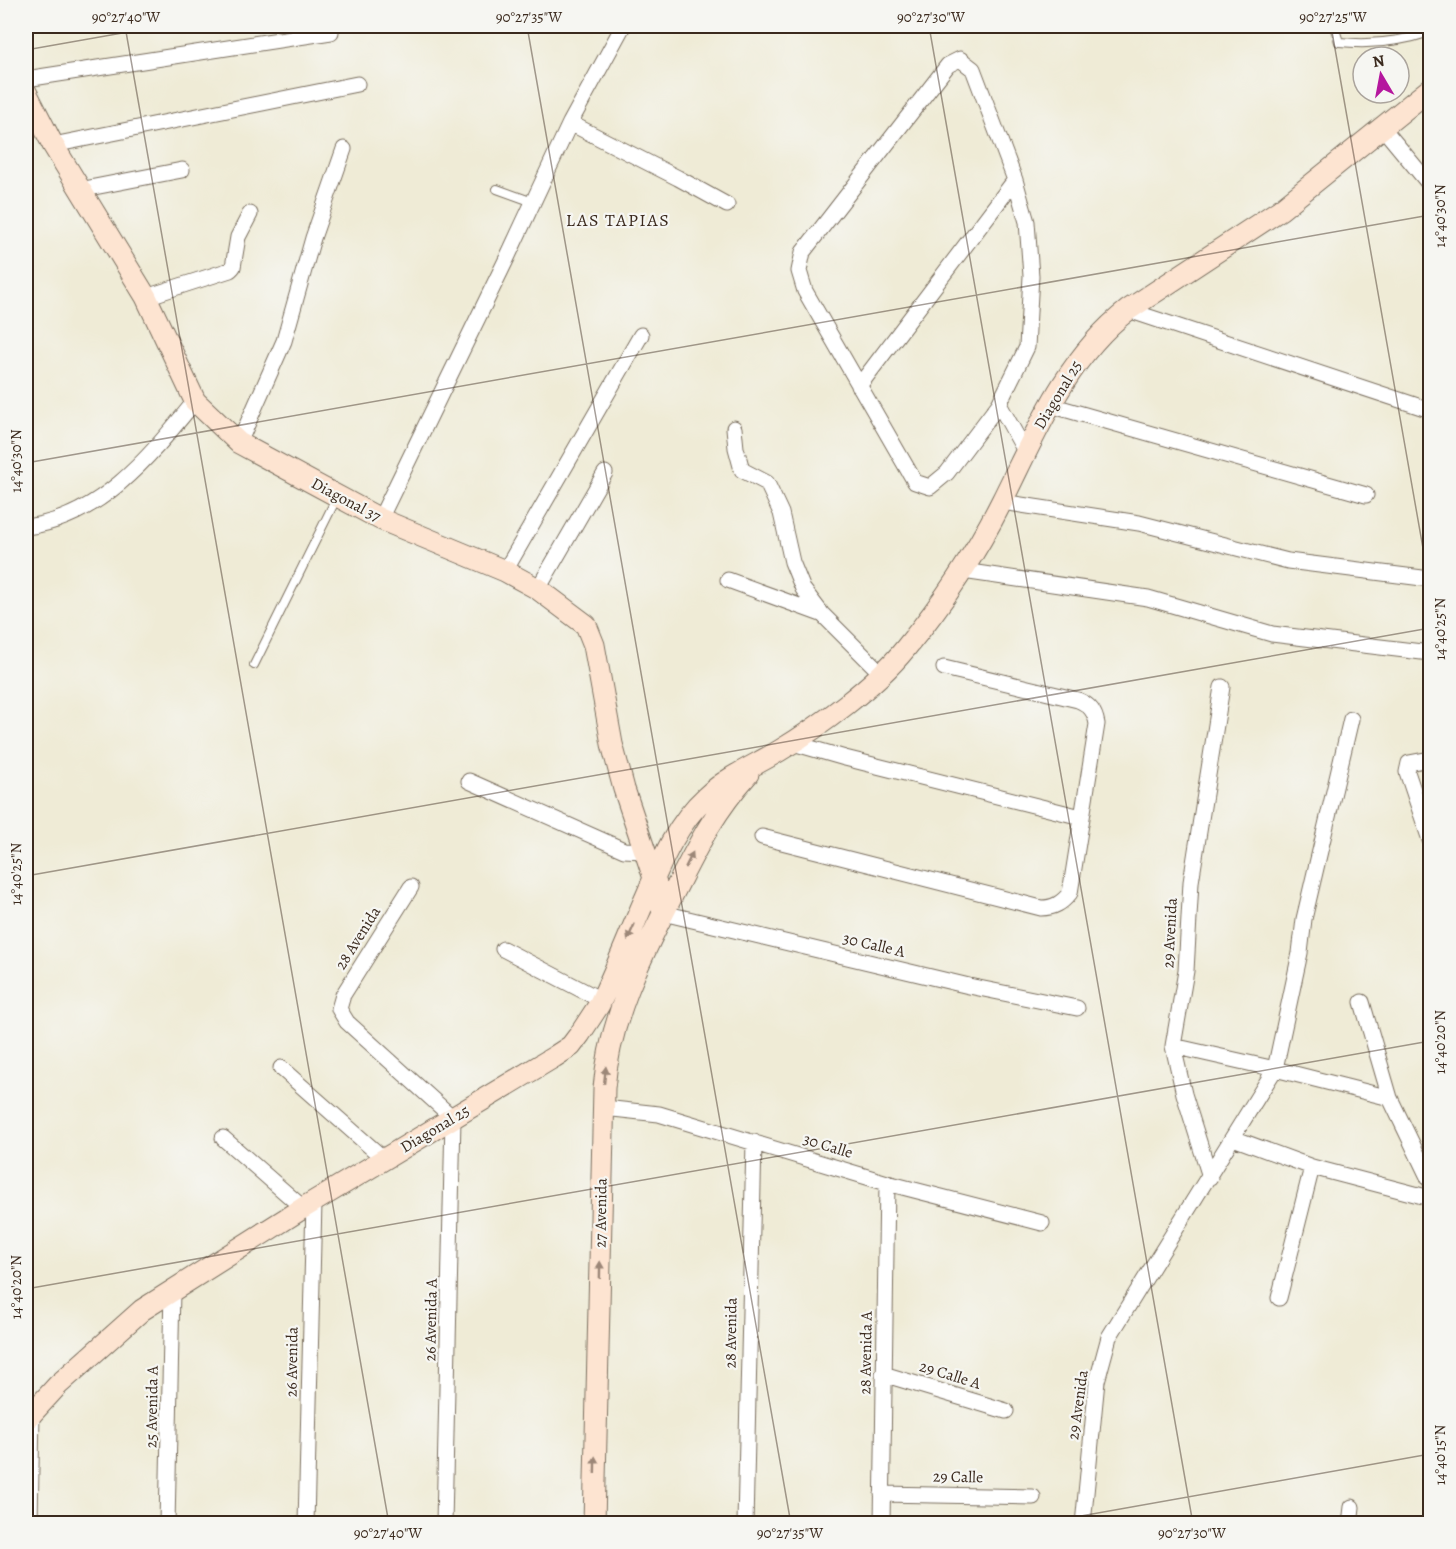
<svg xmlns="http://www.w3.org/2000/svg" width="1456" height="1549" font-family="Alegreya,serif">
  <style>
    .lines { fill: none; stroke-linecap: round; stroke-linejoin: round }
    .lane-casing { stroke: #7a6e5e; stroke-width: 10 }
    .street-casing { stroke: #7a6e5e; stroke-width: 17 }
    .secondary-casing { stroke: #7a6e5e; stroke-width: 23 }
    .lane { stroke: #fff; stroke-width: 8 }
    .street { stroke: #fff; stroke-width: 15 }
    .secondary { stroke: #fde4d1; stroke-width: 21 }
    .oneway { fill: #9c8778 }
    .ticks { fill: none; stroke: #3b2a1e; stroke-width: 1.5; stroke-opacity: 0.45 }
    .labels { text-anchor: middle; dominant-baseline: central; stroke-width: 4.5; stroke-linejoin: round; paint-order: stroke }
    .street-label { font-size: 16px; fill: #3b2a1e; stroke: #f6f6f2 }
    .neighbourhood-label { font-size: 18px; letter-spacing: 1.5px; fill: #3b2a1e; stroke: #f6f6f2 }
    .neatline { fill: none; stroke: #3b2a1e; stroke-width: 2 }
    .ticks-label { font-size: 15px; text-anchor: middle; fill: #3b2a1e }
  </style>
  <rect width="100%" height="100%" fill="#f6f6f2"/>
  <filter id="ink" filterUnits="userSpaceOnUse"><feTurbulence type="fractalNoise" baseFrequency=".0167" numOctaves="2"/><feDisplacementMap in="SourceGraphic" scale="12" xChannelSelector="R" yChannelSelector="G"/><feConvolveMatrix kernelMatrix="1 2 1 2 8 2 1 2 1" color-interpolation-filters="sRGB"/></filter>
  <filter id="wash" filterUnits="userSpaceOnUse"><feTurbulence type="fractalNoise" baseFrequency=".008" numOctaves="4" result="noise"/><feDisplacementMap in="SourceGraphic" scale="24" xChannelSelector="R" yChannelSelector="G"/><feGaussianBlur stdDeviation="1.35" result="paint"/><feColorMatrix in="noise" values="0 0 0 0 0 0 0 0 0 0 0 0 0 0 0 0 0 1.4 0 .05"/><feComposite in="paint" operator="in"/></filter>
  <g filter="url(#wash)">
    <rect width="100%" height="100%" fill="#efebd6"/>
  </g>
  <g filter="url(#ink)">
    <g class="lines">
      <defs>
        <path id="lane" d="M1334,26L1339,42C1370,45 1401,42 1430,32
          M497,189L533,202
          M254,665L337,497"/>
        <path id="street" d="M960,59L973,69L1015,180L1027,222L1031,276L1027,347L999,404L947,473L930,487L915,482L805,291L799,271L803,252L948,65Z
          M26,79L331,32
          M570,123L678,178L727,205
          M1382,127L1430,185
          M53,145L357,84
          M79,190L182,170
          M146,297L230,270L233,267L238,237L250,214
          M1128,310L1430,410
          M859,386L1015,180
          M999,404L1025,451
          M1050,405L1366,495
          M734,428L736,448L742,470L767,483L781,513L792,562L803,589L822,614L882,674
          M239,443L284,341L313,238L344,149
          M1002,502L1139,523L1288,561L1430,579
          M380,519L507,258L570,123L623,26
          M26,527C101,518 150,456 195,401
          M505,571L641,335
          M963,571L1148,598L1272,634L1430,653
          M728,580L821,614
          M538,589L605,473
          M793,743L845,758L1081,817
          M1430,759L1409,763L1407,772L1430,840
          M469,781L624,850L644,851
          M762,837L1041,908C1054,908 1062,903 1070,893L1097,724C1095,712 1090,705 1078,700L944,668
          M411,887L343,995L339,1009L347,1022L453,1118L444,1524
          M663,913L969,986L1077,1008
          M503,949L601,1000
          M1362,1002L1390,1098L1430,1181
          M1173,1046L1275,1069L1390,1098
          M281,1068L384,1159
          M604,1108L659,1114L887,1183L1042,1223
          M223,1138L303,1208
          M1233,1138L1312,1167L1430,1198
          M1210,1177L1184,1094L1173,1046L1186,971L1191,882L1222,687
          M1279,1298L1312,1167
          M883,1374L1006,1411
          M882,1494L1033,1497
          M30,1524L32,1412
          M167,1524L172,1290
          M306,1524L314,1202
          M745,1524L754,1142
          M882,1524L887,1183
          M1083,1524L1097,1381L1109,1337L1275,1069L1300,953L1304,919L1351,719
          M1350,1524L1352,1507"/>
        <path id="secondary" d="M26,92L53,145L146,297L195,401L239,443L380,519L505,571L538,589L586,625L594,645L612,744L624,789L658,890L663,913
          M26,1420L58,1385L142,1310L303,1208L554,1057L571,1046L580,1034L599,1005C616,970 630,933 646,897C661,862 677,823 706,797C727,777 754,766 779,751C819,727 876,685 905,649C942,604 976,553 1002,501C1036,433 1066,358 1128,310L1280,210L1430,89
          M594,1524L604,1088C610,1017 641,957 673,894C696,849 713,813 748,774"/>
      </defs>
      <!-- lane casing -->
      <use href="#lane" class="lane-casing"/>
      <!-- street casing -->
      <use href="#street" class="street-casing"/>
      <!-- secondary casing -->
      <use href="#secondary" class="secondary-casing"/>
      <!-- lane -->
      <use href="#lane" class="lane"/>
      <!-- street -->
      <use href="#street" class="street"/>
      <!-- secondary -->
      <use href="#secondary" class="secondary"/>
    </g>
    <!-- one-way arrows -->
    <defs><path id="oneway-solid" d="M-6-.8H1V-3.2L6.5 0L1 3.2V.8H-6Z" transform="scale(1.5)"/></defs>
    <g class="oneway">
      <use href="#oneway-solid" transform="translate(689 860) rotate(-64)"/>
      <use href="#oneway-solid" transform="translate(631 932) rotate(114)"/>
      <use href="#oneway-solid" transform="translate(605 1075) rotate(-84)"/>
      <use href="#oneway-solid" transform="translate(600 1270) rotate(-89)"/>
      <use href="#oneway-solid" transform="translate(595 1465) rotate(-89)"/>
    </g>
  </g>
  <!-- ticks -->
  <path class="ticks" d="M125,26L389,1524M527,26L791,1524M929,26L1193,1524M1331,26L1430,588M26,50L162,26M26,463L1430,215M26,876L1430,628M26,1289L1430,1041M1036,1524L1430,1454"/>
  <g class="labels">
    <!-- street labels -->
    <g class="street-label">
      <text transform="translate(1058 395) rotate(-59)">Diagonal 25</text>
      <text transform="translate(346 500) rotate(28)">Diagonal 37</text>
      <text transform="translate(1170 933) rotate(-87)">29 Avenida</text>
      <text transform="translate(358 938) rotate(-58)">28 Avenida</text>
      <text transform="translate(874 945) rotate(13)">30 Calle A</text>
      <text transform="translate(435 1129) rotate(-31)">Diagonal 25</text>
      <text transform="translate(828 1146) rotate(17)">30 Calle</text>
      <text transform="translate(601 1213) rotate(-89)">27 Avenida</text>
      <text transform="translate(431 1320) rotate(-89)">26 Avenida A</text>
      <text transform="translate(731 1333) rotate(-89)">28 Avenida</text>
      <text transform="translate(866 1353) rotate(-89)">28 Avenida A</text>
      <text transform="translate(292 1362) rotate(-89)">26 Avenida</text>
      <text transform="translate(950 1375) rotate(17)">29 Calle A</text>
      <text transform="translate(1078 1405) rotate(-82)">29 Avenida</text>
      <text transform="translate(152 1407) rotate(-89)">25 Avenida A</text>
      <text transform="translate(958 1477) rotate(1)">29 Calle</text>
    </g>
    <!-- neighbourhood labels -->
    <g class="neighbourhood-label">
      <text x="618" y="220">LAS TAPIAS</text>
    </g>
  </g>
  <!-- margin -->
  <rect width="1456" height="1549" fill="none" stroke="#f6f6f2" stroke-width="66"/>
  <!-- north arrow -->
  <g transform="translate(1381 75) rotate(350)"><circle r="28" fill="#f6f6f2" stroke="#aba49d" stroke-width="1.5"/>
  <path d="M0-4.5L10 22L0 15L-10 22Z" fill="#b5179e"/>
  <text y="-9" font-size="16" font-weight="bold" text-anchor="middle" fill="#3b2a1e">N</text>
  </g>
  <rect x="33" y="33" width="1390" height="1483" class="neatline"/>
  <g class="ticks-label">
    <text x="126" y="22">90°27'40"W</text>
    <text x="529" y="22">90°27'35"W</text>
    <text x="931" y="22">90°27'30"W</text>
    <text x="1333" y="22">90°27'25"W</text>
    <text transform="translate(1440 216) rotate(-90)" y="5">14°40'30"N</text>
    <text transform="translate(16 461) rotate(-90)" y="5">14°40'30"N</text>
    <text transform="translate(1440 629) rotate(-90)" y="5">14°40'25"N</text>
    <text transform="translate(16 874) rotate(-90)" y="5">14°40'25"N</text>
    <text transform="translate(1440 1042) rotate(-90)" y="5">14°40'20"N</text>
    <text transform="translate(16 1287) rotate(-90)" y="5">14°40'20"N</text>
    <text transform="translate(1440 1455) rotate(-90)" y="5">14°40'15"N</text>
    <text x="388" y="1538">90°27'40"W</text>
    <text x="790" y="1538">90°27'35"W</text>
    <text x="1192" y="1538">90°27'30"W</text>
  </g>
</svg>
